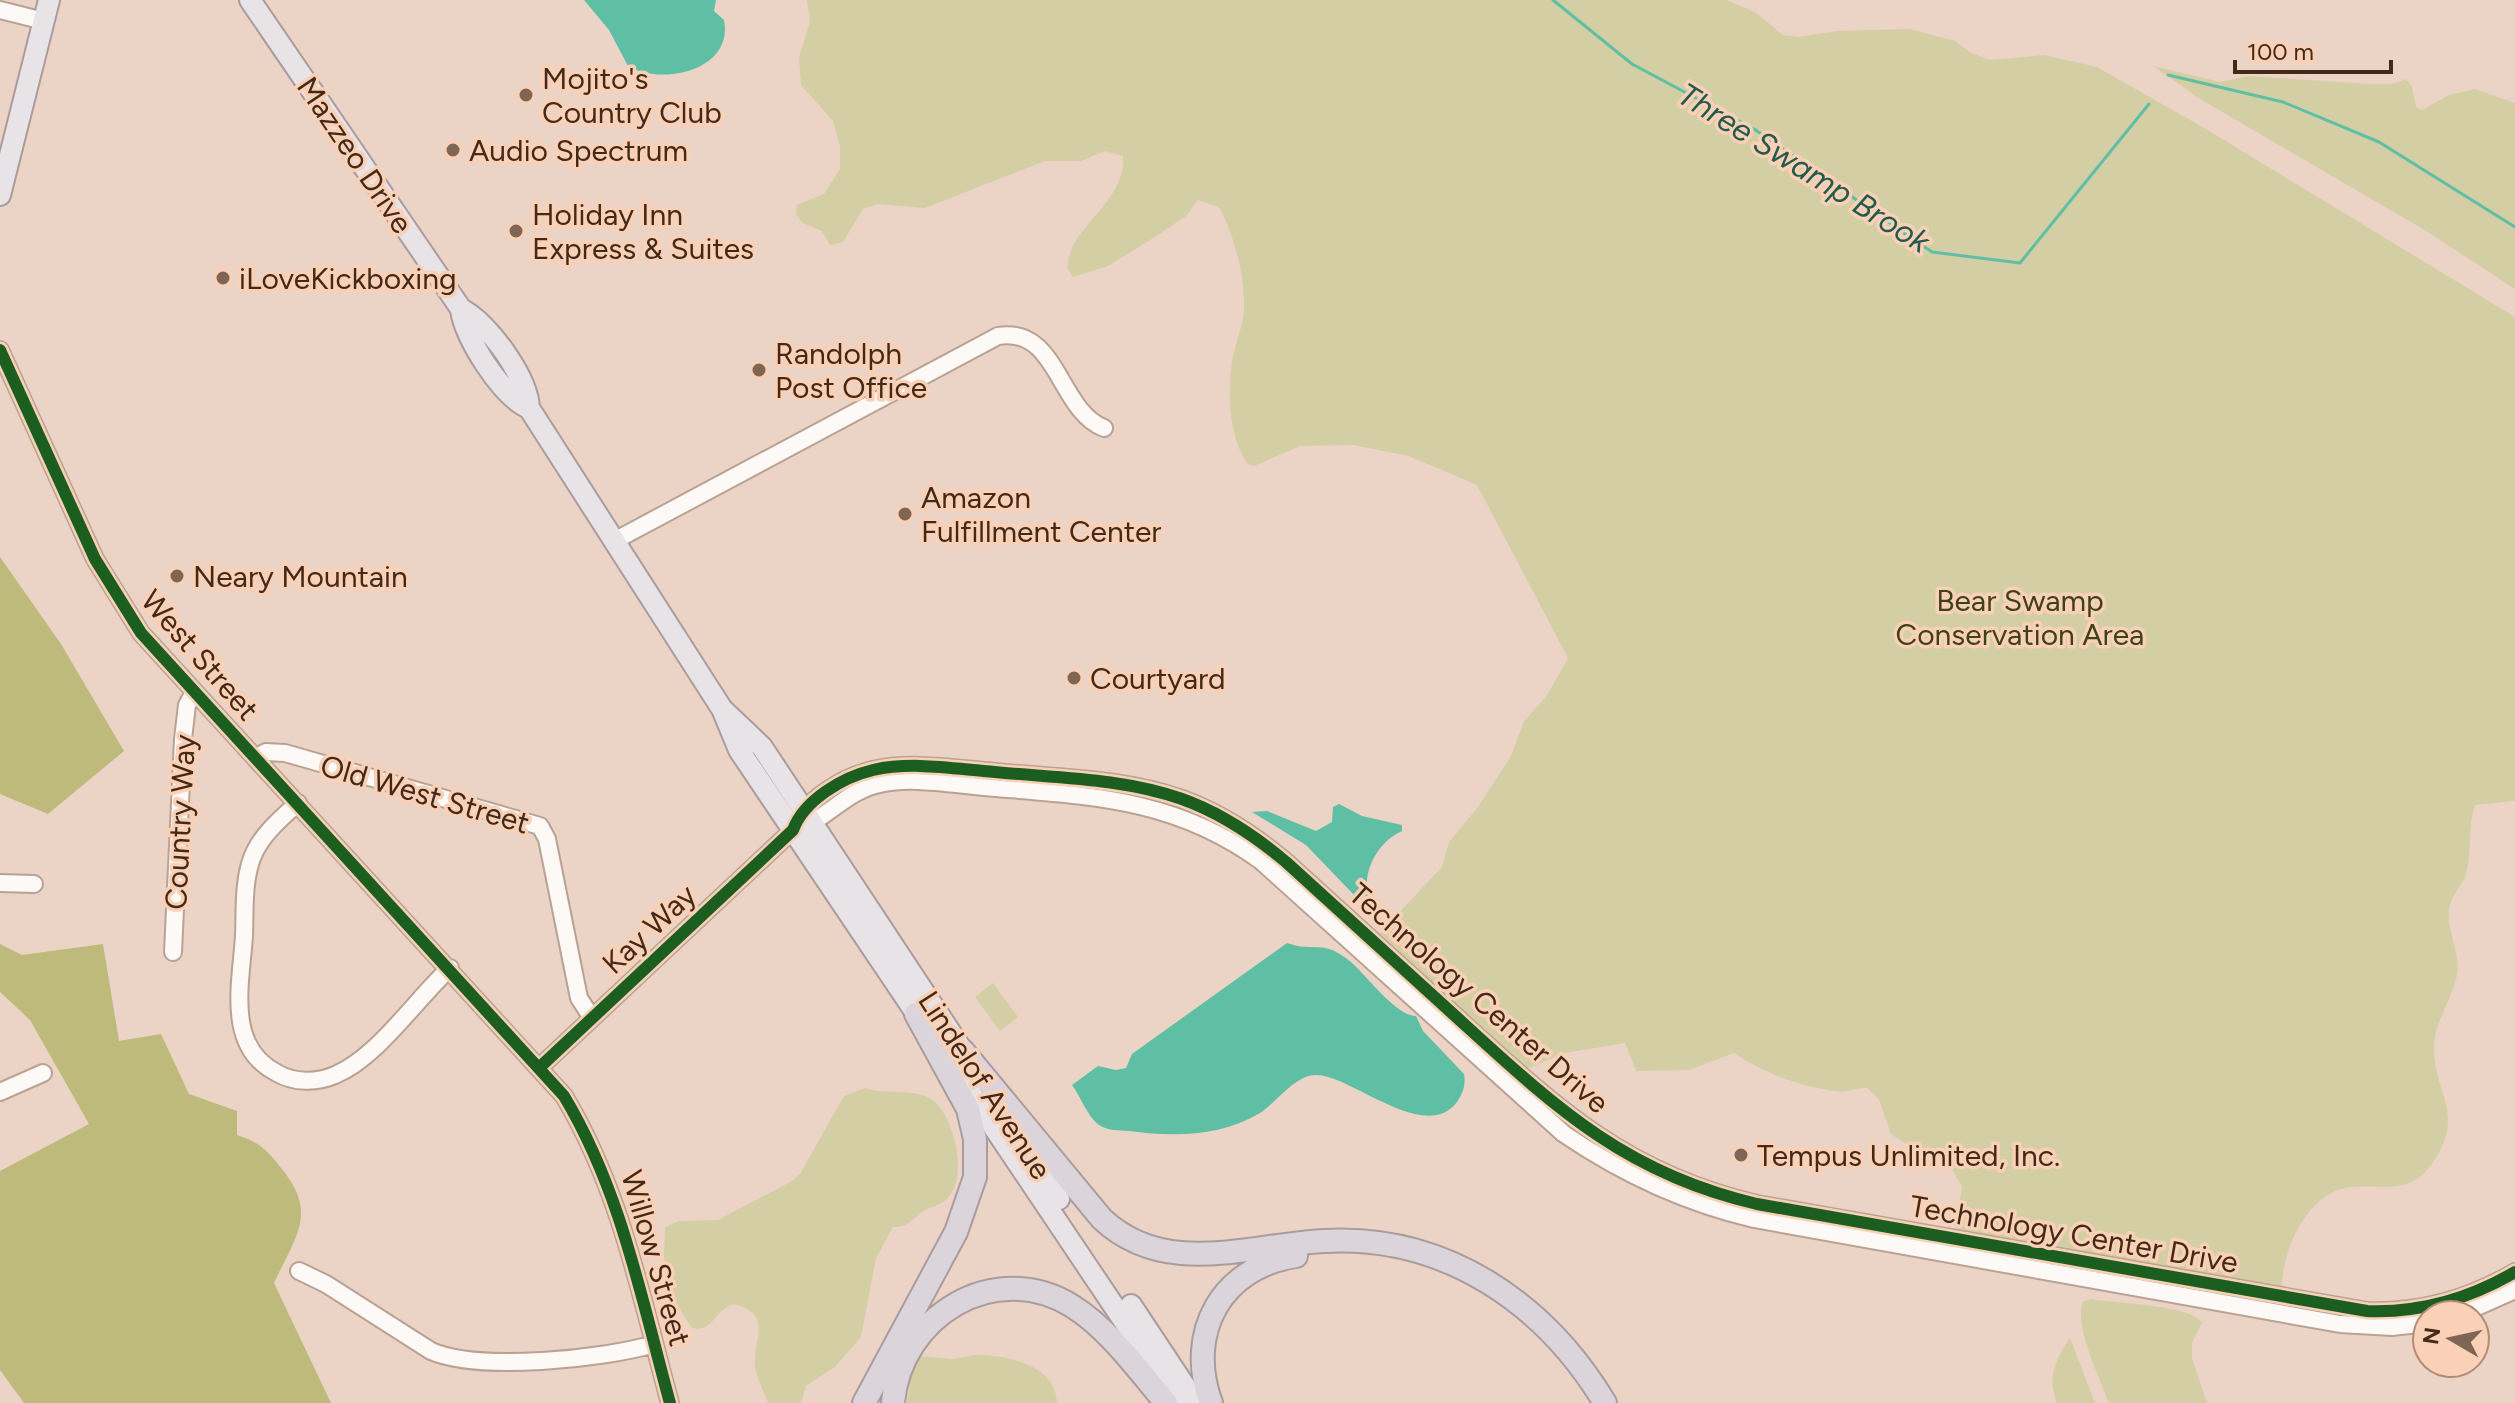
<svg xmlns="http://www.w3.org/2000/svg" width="2515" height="1403" font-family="Figtree,sans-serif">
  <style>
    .green { fill: #d4cea5 }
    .forest { fill: #beba7b }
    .water { fill: #5ebfa5 }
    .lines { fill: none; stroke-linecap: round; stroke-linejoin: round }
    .stream { stroke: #5ebfa5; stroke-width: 3 }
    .minor-casing { stroke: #b9a294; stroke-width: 20 }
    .major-casing { stroke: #aa9c9d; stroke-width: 24 }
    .highway-casing { stroke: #aa9c9d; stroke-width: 26 }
    .minor { stroke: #fcf9f6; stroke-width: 16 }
    .major { stroke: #e8e3e6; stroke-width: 20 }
    .highway { stroke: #dbd5db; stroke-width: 22 }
    .cycleway-casing { stroke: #fad0b6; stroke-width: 17 }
    .cycleway { stroke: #1b5e20; stroke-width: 12 }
    .poi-dot { fill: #7e6554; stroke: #fad0b6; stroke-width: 3 }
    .labels { text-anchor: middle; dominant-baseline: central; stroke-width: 7; stroke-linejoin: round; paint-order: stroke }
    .poi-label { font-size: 30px; fill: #432917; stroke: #fad0b6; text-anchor: start }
    .street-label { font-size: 30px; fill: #432917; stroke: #fad0b6 }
    .park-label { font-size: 30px; fill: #3e4218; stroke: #fad0b6 }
    .water-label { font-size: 32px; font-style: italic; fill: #245a4c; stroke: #fad0b6 }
  </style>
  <rect width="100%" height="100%" fill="#ebd4c5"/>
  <!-- green -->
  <path class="green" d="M807,0H1726L1755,12L1783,35L1798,37L1837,31L1909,29L1955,41L1971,53L1991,60L2044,55L2097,67L2206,129L2515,317V801L2475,805C2467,828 2473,853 2465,877C2460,888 2450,898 2449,909C2446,931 2461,952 2457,975C2452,1001 2433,1023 2434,1050C2435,1092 2463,1113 2437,1156C2412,1197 2390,1184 2352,1187C2308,1190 2281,1251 2282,1289L1955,1230L1962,1186L1946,1160L1912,1148L1891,1134L1879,1099L1867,1088C1856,1087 1846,1093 1835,1091C1802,1087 1761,1072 1734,1053L1689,1070L1636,1071L1625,1043L1565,1053L1527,1069L1380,933L1442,867L1449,842L1478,807L1511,756L1524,721L1546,697L1568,658L1477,485L1409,456L1353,445L1300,446L1254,466L1248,464C1228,437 1227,390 1233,356C1237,337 1245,322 1244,302C1244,272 1233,233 1219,207L1198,200L1186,216L1155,237L1108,266L1073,277L1068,270C1064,229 1127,204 1123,156L1105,151L1081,161H1045L925,208L877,204L863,209L843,242L830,245L822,231L803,223L796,215L797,205L824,194L840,169V146L833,121L801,85L799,57L810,21Z
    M2153,66L2220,82L2248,76L2371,84H2393L2406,79L2412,87L2416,107L2422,110L2449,95L2475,89L2515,103V289L2423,229L2200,99Z
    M993,983L1018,1017L1000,1031L975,997Z
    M865,1088C886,1096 919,1086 936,1103C955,1122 969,1178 946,1200C940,1205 931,1207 924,1211C911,1219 910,1227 893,1227L876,1258L861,1337L835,1367L806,1386L801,1403H768C764,1392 757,1379 755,1367C752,1340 775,1315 734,1304C713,1310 714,1333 692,1328L663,1283L665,1227L679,1221L718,1220L792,1181L800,1174L844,1096Z
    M2091,1299C2118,1304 2187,1304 2202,1322L2192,1343V1358L2207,1403H2109C2101,1380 2073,1325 2083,1302Z
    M2070,1338L2095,1403H2057C2047,1377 2055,1360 2070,1338Z
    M975,1355C1006,1355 1056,1364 1057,1403H907L910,1378L920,1356L952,1359Z"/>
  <!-- forest -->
  <path class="forest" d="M0,557L61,644L124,751L48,814L0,794Z
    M0,944L22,955L103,944L119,1041L161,1034L189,1094L237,1111V1135C259,1142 267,1150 281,1168C319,1213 295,1237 274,1283L331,1403H24L0,1370V1171L89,1124L30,1020L0,992Z"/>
  <!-- water -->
  <path class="water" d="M584,0H716L714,11L724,20C734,71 661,86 628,66L609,30Z
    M1339,804L1362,816L1402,825V831C1380,840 1362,870 1368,894C1371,906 1382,909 1380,922L1306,845L1252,812L1267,811L1316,831L1332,822L1333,807Z
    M1287,943C1315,953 1322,938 1351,962C1367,976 1396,1016 1416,1016L1423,1031L1464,1074C1466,1085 1463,1093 1457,1102C1425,1145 1349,1073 1315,1075C1294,1076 1276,1103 1260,1113C1220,1137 1173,1137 1129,1131C1119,1130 1108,1131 1099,1125C1087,1116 1081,1097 1072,1085L1098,1066L1116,1070L1126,1068L1132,1054Z"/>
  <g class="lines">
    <!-- stream -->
    <path class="stream" d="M1553,0L1632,64L1754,129L1932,252L2020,263L2149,104
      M2168,75L2283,102L2379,142L2515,227"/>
    <defs>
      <path id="minor" d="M0,10L44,21
        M0,350L95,559L141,633L564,1096C621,1191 641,1297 670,1403
        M614,541L998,336C1058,326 1058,410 1104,428
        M257,757L266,752L285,753L540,826L547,839L579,998L592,1018
        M298,803C281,818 260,836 252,858C243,882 245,911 244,936C241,983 225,1047 277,1073C294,1083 317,1083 335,1075C377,1058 416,999 450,968
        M802,828C828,816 846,793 875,785C910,776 949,784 984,787C1088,796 1173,797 1261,861L1564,1134C1623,1174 1685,1203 1754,1219L2340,1324L2392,1327L2427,1323
        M0,883L34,884
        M173,952L183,739L187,705L193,694
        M540,1067L793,830C804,800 843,777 873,770C912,761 955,769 995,772C1057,778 1122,778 1182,799C1221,813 1254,835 1286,862C1341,912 1397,963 1452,1013C1551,1103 1622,1173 1757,1204L2367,1311C2421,1313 2469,1299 2515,1272
        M0,1092L43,1073
        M299,1271L326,1284L431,1351C479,1372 604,1359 654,1344
        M2459,1315L2515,1290"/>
      <path id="major" d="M250,0L461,309C488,322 528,378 529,408L722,709L739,750L924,1025
        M0,195L49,0
        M461,309C463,336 503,398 529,408
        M722,709L762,747L972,1065
        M958,1074L1179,1403
        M998,1105L1059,1199
        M1131,1305L1196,1403"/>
      <path id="highway" d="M963,1051L1102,1219C1165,1278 1248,1245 1324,1241C1445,1234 1545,1303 1605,1403
        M864,1403L956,1232L975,1177V1139L968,1109L916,1014
        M893,1403C900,1317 994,1258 1072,1306C1109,1329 1138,1370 1166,1403
        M1211,1403C1185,1332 1222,1267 1296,1256"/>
    </defs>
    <!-- minor casing -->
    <use href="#minor" class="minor-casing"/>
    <!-- major casing -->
    <use href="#major" class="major-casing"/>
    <!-- highway casing -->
    <use href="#highway" class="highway-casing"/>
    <!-- minor -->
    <use href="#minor" class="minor"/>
    <!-- major -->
    <use href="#major" class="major"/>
    <!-- highway -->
    <use href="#highway" class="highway"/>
    <defs>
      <path id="cycleway" d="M0,350L95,559L141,633L564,1096C621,1191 641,1297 670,1403
        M540,1067L793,830C804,800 843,777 873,770C912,761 955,769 995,772C1057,778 1122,778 1182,799C1221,813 1254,835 1286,862C1341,912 1397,963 1452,1013C1551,1103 1622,1173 1757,1204L2367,1311C2421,1313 2469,1299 2515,1272"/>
    </defs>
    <!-- cycleway casing -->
    <use href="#cycleway" class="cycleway-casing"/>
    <!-- cycleway -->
    <use href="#cycleway" class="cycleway"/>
  </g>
  <!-- markers -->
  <g class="poi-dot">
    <circle cx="526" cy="95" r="8"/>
    <circle cx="453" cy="150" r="8"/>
    <circle cx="516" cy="231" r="8"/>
    <circle cx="223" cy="278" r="8"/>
    <circle cx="759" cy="370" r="8"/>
    <circle cx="905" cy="514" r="8"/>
    <circle cx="177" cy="576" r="8"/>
    <circle cx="1074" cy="678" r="8"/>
    <circle cx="1741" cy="1155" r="8"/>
  </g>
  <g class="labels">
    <!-- poi labels -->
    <g class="poi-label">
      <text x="542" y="78">Mojito's<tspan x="542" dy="34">Country Club</tspan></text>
      <text x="469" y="150">Audio Spectrum</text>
      <text x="532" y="214">Holiday Inn<tspan x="532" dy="34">Express &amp; Suites</tspan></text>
      <text x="239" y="278">iLoveKickboxing</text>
      <text x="775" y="353">Randolph<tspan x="775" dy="34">Post Office</tspan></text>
      <text x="921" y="497">Amazon<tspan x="921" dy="34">Fulfillment Center</tspan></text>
      <text x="193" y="576">Neary Mountain</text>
      <text x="1090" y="678">Courtyard</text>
      <text x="1757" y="1155">Tempus Unlimited, Inc.</text>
    </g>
    <!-- street labels -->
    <g class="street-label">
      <text transform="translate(355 155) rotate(56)">Mazzeo Drive</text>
      <text transform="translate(200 655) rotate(49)">West Street</text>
      <text transform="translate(425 794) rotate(16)">Old West Street</text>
      <text transform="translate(180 822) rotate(-87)">Country Way</text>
      <text transform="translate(649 929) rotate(-43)">Kay Way</text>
      <text transform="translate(1479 998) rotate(41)">Technology Center Drive</text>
      <text transform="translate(985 1085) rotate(57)">Lindelof Avenue</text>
      <text transform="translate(2074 1234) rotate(10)">Technology Center Drive</text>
      <text transform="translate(656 1258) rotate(74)">Willow Street</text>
    </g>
    <!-- park labels -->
    <g class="park-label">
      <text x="2020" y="600">Bear Swamp<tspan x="2020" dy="34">Conservation Area</tspan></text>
    </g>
    <!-- water labels -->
    <g class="water-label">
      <text transform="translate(1804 168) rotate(32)">Three Swamp Brook</text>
    </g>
  </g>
  <!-- north arrow -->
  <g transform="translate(2451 1339) rotate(279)"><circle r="38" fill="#fad0b6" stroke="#b18d76" stroke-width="2"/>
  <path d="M0-6L14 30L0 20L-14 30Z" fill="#7e6554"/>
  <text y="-12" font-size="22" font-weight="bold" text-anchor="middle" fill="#432917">N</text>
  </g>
  <!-- scale -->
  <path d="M2235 60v12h156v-12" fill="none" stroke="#432917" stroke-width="4"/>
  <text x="2247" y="60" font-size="24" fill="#432917" stroke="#fad0b6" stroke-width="6" paint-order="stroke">100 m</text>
</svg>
